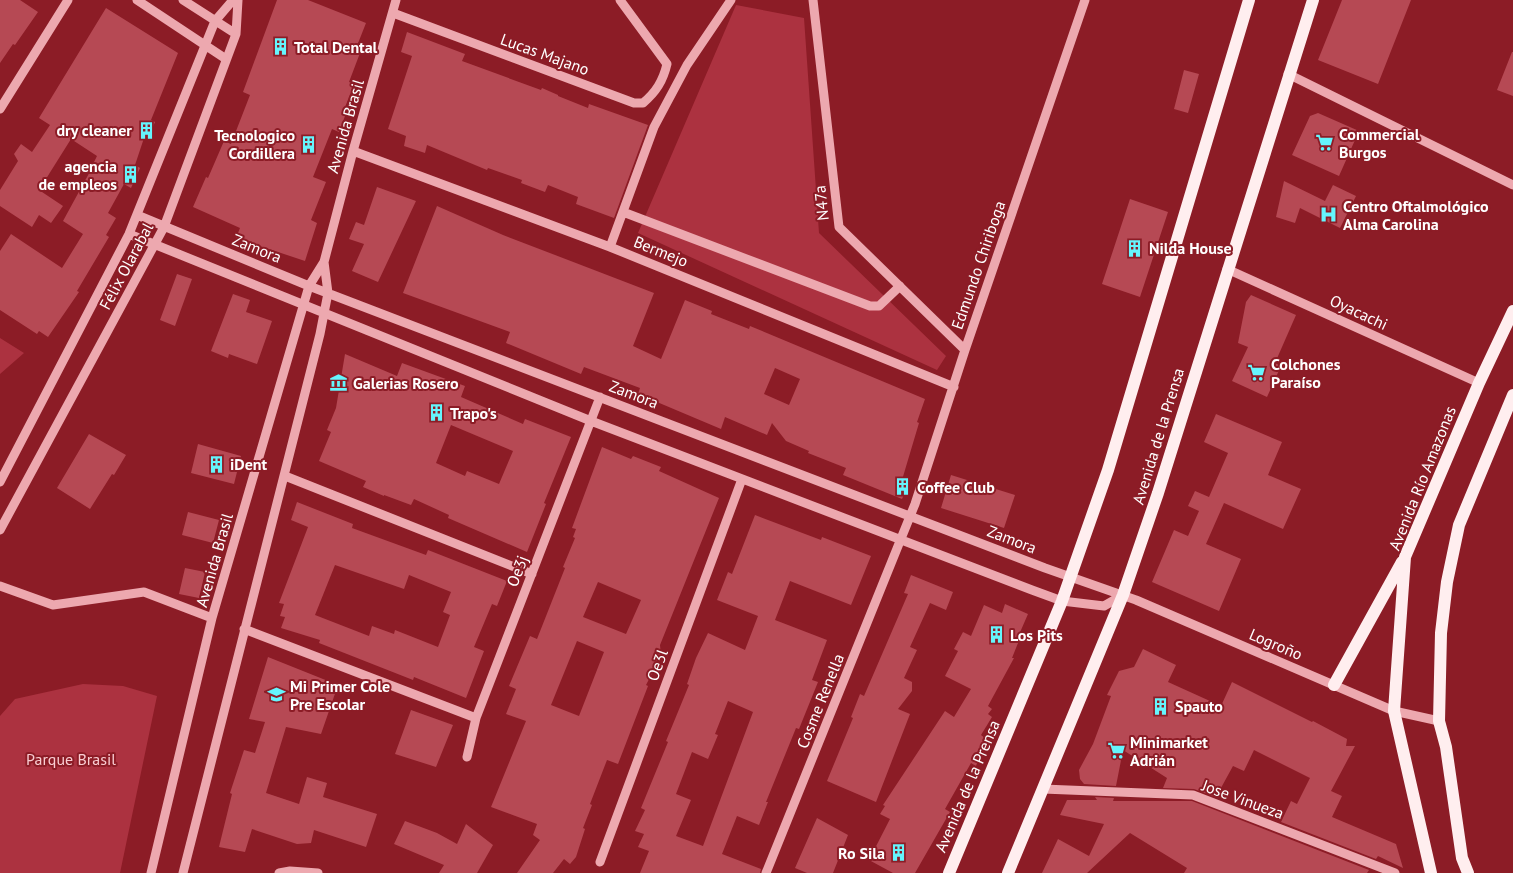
<svg xmlns="http://www.w3.org/2000/svg" width="1513" height="873" font-family="'PT Sans',sans-serif">
  <style>
    .green { fill: #ac3240 }
    .building { fill: #b64954; fill-rule: evenodd }
    .lines { fill: none; stroke-linecap: round; stroke-linejoin: round }
    .minor { stroke: #eda8af; stroke-width: 9 }
    .major { stroke: #ffeeef; stroke-width: 12 }
    .labels { text-anchor: middle; dominant-baseline: central; stroke-width: 4; stroke-linejoin: round; paint-order: stroke }
    .poi-label { font-size: 16px; font-weight: bold; fill: #fff; stroke: #8c1c26; text-anchor: start }
    .street-label { font-size: 16px; fill: #fff; stroke: #8c1c26 }
    .park-label { font-size: 16px; fill: #f9cdd2; stroke: #8c1c26 }
  </style>
  <rect width="100%" height="100%" fill="#8c1c26"/>
  <!-- green -->
  <path class="green" d="M736,5L804,18L819,233L946,356L937,370L638,233Z
    M0,338L24,353L0,374Z
    M83,684L123,686L157,696L120,873H0V716L15,699Z"/>
  <!-- building -->
  <path class="building" d="M0,0H20L38,12L15,45L13,44L0,63Z
    M277,0H308L366,23L355,51L360,53L349,82L354,84L342,115L345,116L339,132L332,129L313,177L326,182L311,220L317,223L305,261L236,238L240,228L193,207L206,177L208,178L224,141L231,144L250,95L243,92Z
    M1342,0H1411L1378,84L1318,60Z
    M106,8L178,53L151,120L155,122L148,139L144,138L135,165L140,168L131,188L124,184L108,213L116,218L106,235L109,237L77,291L79,292L48,337L39,331L37,334L0,310V251L11,234L62,268L83,234L63,221L93,166H92L97,156L71,139L39,190L63,206L51,223L39,215L32,227L0,206V190L18,161L14,154L21,144L32,152L50,125L39,118Z
    M407,32L465,54L462,61L541,90L542,88L558,95V96L588,108L589,104L648,125L614,218L576,204L578,197L548,185L545,192L521,183L522,180L488,168L487,170L427,145L425,153L404,146L406,136L388,129L412,56L401,52Z
    M1512,52H1513V96L1497,90Z
    M1184,70L1199,74L1188,113L1174,109Z
    M1318,113L1359,131L1339,176L1292,155L1310,116Z
    M1284,181L1325,201L1333,185L1356,196L1340,228L1300,208L1295,223L1276,217Z
    M377,187L416,201L378,282L352,271L364,244L349,239L356,222L364,225Z
    M1130,199L1168,212L1140,297L1102,284Z
    M437,206L503,235L654,293L633,346L661,359L685,300L712,311L711,314L749,329L750,326L925,399L917,422L919,423L902,480L909,483L902,499L843,475L846,468L808,453L809,451L786,441L772,423L767,435L725,417L721,429L638,394L640,388L584,367L581,374L506,343L510,332L403,293ZM775,368L800,379L789,405L764,394Z
    M177,274L192,279L175,326L160,320Z
    M233,294L250,300L246,312L272,321L257,364L229,354L228,358L211,351Z
    M1251,295L1296,315L1275,363L1281,366L1267,397L1232,381L1248,347L1238,343L1246,302Z
    M345,354L397,376L402,363L465,386L461,397L523,424L525,419L571,437L544,503L546,504L527,552L448,518L449,515L414,499L411,505L384,495V496L363,487L366,481L319,461L331,432L327,430L336,408ZM451,425L513,451L499,484L467,471L465,476L436,463Z
    M1216,414L1282,442L1268,475L1301,489L1283,529L1224,503L1206,544L1241,559L1219,611L1152,582L1174,530L1188,536L1199,511L1188,506L1195,491L1209,497L1228,453L1204,442Z
    M89,434L126,455L114,475L112,474L90,509L57,488Z
    M198,444L241,456L234,484L191,473Z
    M602,447L631,459L633,456L661,467L659,471L719,498L660,645L661,656L646,685L648,686L618,764L607,760L590,804L592,805L583,828L585,829L576,857L570,864L564,859L553,873H517L540,840L533,835L537,824L491,807L526,721L506,714L516,689L509,686L530,636L537,639L565,568L563,567L575,538L573,537L576,529L572,528ZM598,582L641,600L626,634L583,617ZM577,641L604,652L579,716L551,705Z
    M951,475L1015,495L1004,528L941,508Z
    M297,502L353,524L352,528L426,555L428,550L507,581L497,606L492,604L474,647L484,651L466,698L414,677L413,680L319,643L320,640L281,628L285,617L280,616L284,604L279,603L308,527L291,520ZM335,565L404,589L409,575L451,592L443,612L450,615L438,647L395,630L394,634L372,626L369,636L315,615Z
    M188,512L219,520L213,543L182,535Z
    M755,515L821,540L822,537L871,556L851,605L790,581L775,620L827,640L812,680L818,682L799,729L796,728L766,802H768L759,825L737,816L722,854L761,869L760,873H640L649,851L638,847L644,834L635,831L645,810L641,808L668,742L666,741L689,685L687,684L696,658L708,633L745,650L758,616L717,600L728,572L732,574ZM728,701L753,712L703,846L676,836L691,800L676,794L692,752L708,759L718,735L715,734Z
    M185,568L205,572L199,598L179,594Z
    M911,575L953,592L946,610L930,603L910,647L917,650L904,678L912,682V691L898,709L910,714L876,802L827,781L853,718L851,717L860,694L864,696L908,594L904,593Z
    M1005,604L1028,614L1018,637L1020,638L1012,658H1014L988,706L992,709L988,714L992,717L981,735L986,739L976,766L971,763L945,809L950,812L915,873H893L869,860L890,819L880,814L885,806L883,805L945,711L954,717L971,689L945,676L958,651L954,649L963,632L971,636L984,605L1002,613Z
    M1143,649L1176,665L1168,682L1221,706L1232,682L1312,722L1313,721L1347,739L1346,746H1355L1331,791L1342,796L1332,817L1396,844L1403,868L1378,856L1376,859L1281,822L1291,801L1297,804L1310,778L1254,750L1244,771L1233,766L1216,797L1194,789L1163,788L1167,778L1123,750L1116,786L1084,784L1080,779L1079,770L1093,744L1111,696L1107,695L1119,671L1134,667Z
    M268,657L338,685L321,734L286,727L266,793L299,804L307,777L327,783L323,797L377,814L366,847L314,830L311,843L297,844L252,829L245,852L219,847L232,794L230,793L244,750L255,753L265,722L249,719Z
    M411,710L453,725L436,767L395,754Z
    M1095,797L1114,798L1113,801H1192L1369,870L1367,873H1184L1187,868L1130,833L1087,873H1042L1058,839L1089,856L1104,824L1060,815L1067,800H1097Z
    M817,818L848,835L833,873H807L795,868Z
    M405,821L437,833L457,844L466,824L493,845L477,873H439L444,865L394,844Z"/>
  <g class="lines">
    <!-- minor -->
    <path class="minor" d="M137,0L226,59
      M183,0L236,34
      M813,0L839,227L965,350
      M393,13L634,103H643C656,92 663,81 667,64L620,0
      M1288,74L1513,185
      M0,109L68,0
      M353,151L610,247L954,387
      M623,212L870,306H879L900,286
      M137,215L309,286L1045,568L1136,600L1394,711L1439,721
      M129,234L591,421L1032,590L1062,601L1104,606L1123,595
      M610,247L654,127L687,65L731,0
      M1227,269L1479,383
      M285,476L532,574
      M0,482L129,234L215,21L233,0
      M0,530L164,227L236,34L238,0
      M0,586L53,605L144,592L212,618
      M244,629L476,718
      M467,757L476,718L600,397
      M1043,789L1193,795L1395,873
      M600,862L742,479
      M151,873L212,618L309,286L324,262L353,151L396,0
      M183,873L320,334L328,293L324,262
      M279,873L290,871L318,873
      M766,873L915,504L965,350L1085,0"/>
    <!-- major -->
    <path class="major" d="M1334,685L1402,562
      M949,873L1062,601L1108,470L1249,0
      M1008,873L1123,595L1158,493L1313,0
      M1431,873L1394,711L1405,557L1479,383L1513,311
      M1468,873L1462,858L1446,747L1439,721L1441,633L1447,582L1459,525L1513,395"/>
  </g>
  <!-- icons -->
  <defs>
    <symbol id="building-bare" viewBox="-9 -9 18 18"><path d="M-4-6H4V6H1V3H-1V6H-4ZM-2.5-4.3h1.7v1.8h-1.7ZM.8-4.3h1.7v1.8H.8ZM-2.5-1h1.7V.8h-1.7ZM.8-1h1.7V.8H.8Z" fill="#65f5fd" stroke="#8c1c26" stroke-width="2.5" paint-order="stroke"/></symbol>
    <symbol id="supermarket-bare" viewBox="-9 -9 18 18"><path d="M-6-5.5h2.5l.6 2H6L4.5 2H-2.5L-4.4-4H-6ZM-1.5 3.2a1.3 1.3 0 1 0 .1 0ZM3 3.2a1.3 1.3 0 1 0 .1 0Z" fill="#65f5fd" stroke="#8c1c26" stroke-width="2.5" paint-order="stroke"/></symbol>
    <symbol id="hospital-bare" viewBox="-9 -9 18 18"><path d="M-5-5h3v3.5h4V-5h3V5h-3V1.5h-4V5h-3Z" fill="#65f5fd" stroke="#8c1c26" stroke-width="2.5" paint-order="stroke"/></symbol>
    <symbol id="museum-bare" viewBox="-9 -9 18 18"><path d="M0-6L6-3V-2H-6V-3ZM-5-1h2V3h-2ZM-1-1h2V3h-2ZM3-1h2V3H3ZM-6 4H6V6H-6Z" fill="#65f5fd" stroke="#8c1c26" stroke-width="2.5" paint-order="stroke"/></symbol>
    <symbol id="school-bare" viewBox="-9 -9 18 18"><path d="M0-5L7-2L0 1L-7-2ZM-4 1L0 2.5L4 1V4Q0 6-4 4Z" fill="#65f5fd" stroke="#8c1c26" stroke-width="2.5" paint-order="stroke"/></symbol>
  </defs>
  <g fill-rule="evenodd">
    <use href="#building-bare" x="268" y="34" width="25" height="25"/>
    <use href="#building-bare" x="134" y="118" width="25" height="25"/>
    <use href="#supermarket-bare" x="1312" y="130" width="25" height="25"/>
    <use href="#building-bare" x="296" y="132" width="25" height="25"/>
    <use href="#building-bare" x="118" y="162" width="25" height="25"/>
    <use href="#hospital-bare" x="1316" y="202" width="25" height="25"/>
    <use href="#building-bare" x="1122" y="236" width="25" height="25"/>
    <use href="#supermarket-bare" x="1244" y="360" width="25" height="25"/>
    <use href="#museum-bare" x="326" y="370" width="25" height="25"/>
    <use href="#building-bare" x="424" y="400" width="25" height="25"/>
    <use href="#building-bare" x="204" y="452" width="25" height="25"/>
    <use href="#building-bare" x="890" y="474" width="25" height="25"/>
    <use href="#building-bare" x="984" y="622" width="25" height="25"/>
    <use href="#school-bare" x="264" y="682" width="25" height="25"/>
    <use href="#building-bare" x="1148" y="694" width="25" height="25"/>
    <use href="#supermarket-bare" x="1104" y="738" width="25" height="25"/>
    <use href="#building-bare" x="886" y="840" width="25" height="25"/>
  </g>
  <g class="labels">
    <!-- poi labels -->
    <g class="poi-label">
      <text x="294" y="47">Total Dental</text>
      <text x="132" y="130" text-anchor="end">dry cleaner</text>
      <text x="1339" y="134">Commercial<tspan x="1339" dy="18">Burgos</tspan></text>
      <text x="295" y="135" text-anchor="end">Tecnologico<tspan x="295" dy="18">Cordillera</tspan></text>
      <text x="117" y="166" text-anchor="end">agencia<tspan x="117" dy="18">de empleos</tspan></text>
      <text x="1343" y="206">Centro Oftalmológico<tspan x="1343" dy="18">Alma Carolina</tspan></text>
      <text x="1149" y="248">Nilda House</text>
      <text x="1271" y="364">Colchones<tspan x="1271" dy="18">Paraíso</tspan></text>
      <text x="353" y="383">Galerias Rosero</text>
      <text x="450" y="413">Trapo's</text>
      <text x="230" y="464">iDent</text>
      <text x="917" y="487">Coffee Club</text>
      <text x="1010" y="635">Los Pits</text>
      <text x="290" y="686">Mi Primer Cole<tspan x="290" dy="18">Pre Escolar</tspan></text>
      <text x="1175" y="706">Spauto</text>
      <text x="1130" y="742">Minimarket<tspan x="1130" dy="18">Adrián</tspan></text>
      <text x="885" y="853" text-anchor="end">Ro Sila</text>
    </g>
    <!-- street labels -->
    <g class="street-label">
      <text transform="translate(545 54) rotate(20)">Lucas Majano</text>
      <text transform="translate(345 126) rotate(-74)">Avenida Brasil</text>
      <text transform="translate(821 203) rotate(-96)">N47a</text>
      <text transform="translate(257 248) rotate(22)">Zamora</text>
      <text transform="translate(661 251) rotate(22)">Bermejo</text>
      <text transform="translate(978 265) rotate(-71)">Edmundo Chiriboga</text>
      <text transform="translate(126 266) rotate(-62)">Félix Olarabal</text>
      <text transform="translate(1359 312) rotate(25)">Oyacachi</text>
      <text transform="translate(634 394) rotate(21)">Zamora</text>
      <text transform="translate(1158 436) rotate(-73)">Avenida de la Prensa</text>
      <text transform="translate(1422 478) rotate(-68)">Avenida Río Amazonas</text>
      <text transform="translate(1012 539) rotate(21)">Zamora</text>
      <text transform="translate(214 560) rotate(-74)">Avenida Brasil</text>
      <text transform="translate(517 571) rotate(-69)">Oe3j</text>
      <text transform="translate(1276 644) rotate(23)">Logroño</text>
      <text transform="translate(657 665) rotate(-70)">Oe3l</text>
      <text transform="translate(820 701) rotate(-68)">Cosme Renella</text>
      <text transform="translate(967 786) rotate(-67)">Avenida de la Prensa</text>
      <text transform="translate(1243 799) rotate(20)">Jose Vinueza</text>
    </g>
    <!-- park labels -->
    <g class="park-label">
      <text x="71" y="759">Parque Brasil</text>
    </g>
  </g>
</svg>
